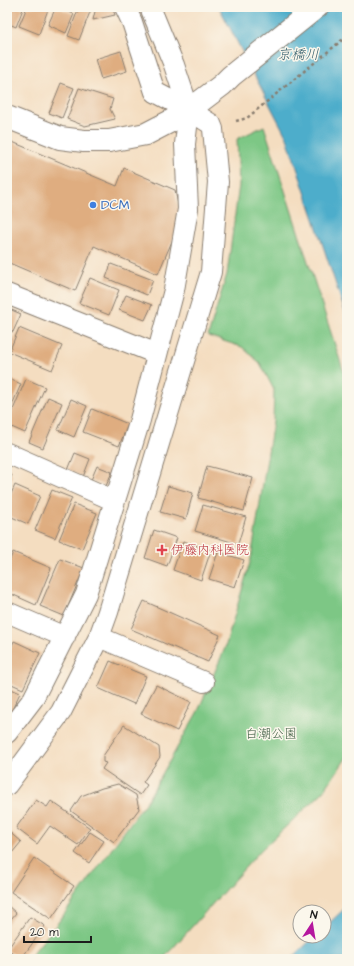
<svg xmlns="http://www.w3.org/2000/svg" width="354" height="966" font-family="'Architects Daughter','Klee One',sans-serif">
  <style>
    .green { fill: #7dc785; stroke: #4c7250 }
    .water { fill: #4dadcb; stroke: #346474 }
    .building { fill: #dfad80 }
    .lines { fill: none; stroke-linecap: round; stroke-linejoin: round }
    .street-casing { stroke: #887c6e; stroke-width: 22 }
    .secondary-casing { stroke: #887c6e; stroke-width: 24 }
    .path { stroke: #887c6e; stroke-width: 2.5; stroke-dasharray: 3 3; stroke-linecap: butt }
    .street { stroke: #fff; stroke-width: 20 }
    .secondary { stroke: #fff; stroke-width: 22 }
    .shop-dot { fill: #3f7fe0; stroke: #fbf7ec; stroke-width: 1.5 }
    .health-dot { fill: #e0444e; stroke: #fbf7ec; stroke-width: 1.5 }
    .labels { text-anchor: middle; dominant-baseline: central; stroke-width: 3; stroke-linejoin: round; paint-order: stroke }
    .shop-label { font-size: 13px; fill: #366cbe; stroke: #fbf7ec; text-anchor: start }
    .health-label { font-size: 13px; fill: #be3a42; stroke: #fbf7ec; text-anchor: start }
    .park-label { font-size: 13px; fill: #436046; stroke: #fbf7ec }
    .water-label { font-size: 14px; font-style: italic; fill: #325d6b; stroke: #fbf7ec }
  </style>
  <rect width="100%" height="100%" fill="#fbf7ec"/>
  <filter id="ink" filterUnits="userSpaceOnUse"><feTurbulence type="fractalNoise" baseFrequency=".025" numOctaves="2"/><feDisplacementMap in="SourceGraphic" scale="8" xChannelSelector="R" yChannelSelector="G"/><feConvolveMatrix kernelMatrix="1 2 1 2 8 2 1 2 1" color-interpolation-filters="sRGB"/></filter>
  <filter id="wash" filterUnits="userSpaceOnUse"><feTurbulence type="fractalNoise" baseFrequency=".012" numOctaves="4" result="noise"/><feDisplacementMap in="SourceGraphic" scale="16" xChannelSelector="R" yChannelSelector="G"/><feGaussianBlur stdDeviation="0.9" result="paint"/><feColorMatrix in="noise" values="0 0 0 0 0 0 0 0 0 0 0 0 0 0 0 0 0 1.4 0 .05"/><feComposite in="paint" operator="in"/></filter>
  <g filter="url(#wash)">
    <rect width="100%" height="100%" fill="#f4ddc0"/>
    <!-- green -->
    <path class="green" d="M264,126L347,382V757L323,792L261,850L163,959H28L57,924L148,799L198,711L225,648L251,559L273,421L274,390L260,363L242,347L208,336L227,274L239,185L237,139Z"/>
    <!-- water -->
    <path class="water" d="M219,7H347V318L287,138Z
      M347,902V959H291L315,936H324V928L343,910Z"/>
    <g id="blocks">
      <!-- building -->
      <path class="building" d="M8,7H19L23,9L16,27L7,23Z
        M27,7H49L39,34L19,26Z
        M56,7L74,14L66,33L48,25Z
        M79,7H92L79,40L68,36Z
        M96,7H112L115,15L93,20Z
        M121,51L127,71L101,79L95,59Z
        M61,83L74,88L62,118L49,113Z
        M79,88L113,99L110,109L115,119L85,126L67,119Z
        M10,141L117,186L124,168L175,190L181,220L158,274L94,246L75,291L7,262V148Z
        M111,264L153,280L147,295L106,278Z
        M90,278L119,290L109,315L79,303Z
        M126,295L152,305L145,320L119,310Z
        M7,308L21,314L13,332L7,329Z
        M19,328L62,346L52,370L9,352Z
        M7,334L11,336L7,347Z
        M7,378L21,384L7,417Z
        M26,379L45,387L25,433L7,425V424Z
        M48,397L62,403L43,448L29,442Z
        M71,399L87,406L74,437L58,430Z
        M92,409L128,424L119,446L83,432Z
        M75,453L90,459L83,477L68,470Z
        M97,466L112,472L106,486L91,480Z
        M207,466L253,478L244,511L198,498Z
        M7,473L12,475L7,486Z
        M15,485L40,496L28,524L7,515V503Z
        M168,486L193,493L186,519L160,512Z
        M52,490L72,498L55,538L35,530Z
        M74,504L97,513L82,549L59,540Z
        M203,505L246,517L238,544L195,531Z
        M154,530L177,538L167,566L145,558Z
        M183,541L211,550L201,580L173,570Z
        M13,552L51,568L36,605L7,592V567Z
        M218,552L244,560L235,587L209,579Z
        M60,559L84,568L64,616L40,606Z
        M144,601L220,635L208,662L131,629Z
        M14,641L40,653L23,689L7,682V657Z
        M110,661L146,676L134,704L98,688Z
        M156,685L191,702L177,731L141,714Z
        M7,687L20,693L11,712L7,710Z
        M124,725L159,747L160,757L143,782L147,785L140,795L102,769L106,763L103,762V756Z
        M118,784L136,795L139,809L114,842L71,811L81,796L102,788Z
        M36,800L47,807L51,801L90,828L78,845L50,826L37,844L16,828Z
        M7,830L21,842L7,859Z
        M90,832L104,841L89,863L75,853Z
        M34,858L74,886L51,919L11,892Z
        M7,905L16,913L7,924Z
        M30,917L45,926L21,959L7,950Z"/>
    </g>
  </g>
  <g filter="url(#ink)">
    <use href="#blocks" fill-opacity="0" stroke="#887c6e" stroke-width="1"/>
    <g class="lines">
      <defs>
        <path id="street" d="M7,294L157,354
          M7,453L115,501
          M7,612L65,637
          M99,637L204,682
          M7,733L33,699L86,594L140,420L174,290L188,209L185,144L189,110L155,92L132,22L125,7
          M7,785L61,712L99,637L108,612L211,272L218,182L213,129L211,124L189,110L174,65L150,7"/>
        <path id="secondary" d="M7,117L60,138L84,141H109L146,134L171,121L189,110L222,85L231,76L317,7"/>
      </defs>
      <!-- street casing -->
      <use href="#street" class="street-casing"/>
      <!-- secondary casing -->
      <use href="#secondary" class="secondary-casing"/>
      <!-- path -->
      <path class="path" d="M236,121L247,118L347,36"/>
      <!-- street -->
      <use href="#street" class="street"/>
      <!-- secondary -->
      <use href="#secondary" class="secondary"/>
    </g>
  </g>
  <!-- markers -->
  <circle class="shop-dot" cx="93" cy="205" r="4"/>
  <path class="health-dot" d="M160 544h4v4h4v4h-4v4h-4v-4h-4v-4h4z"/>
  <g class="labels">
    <!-- shop labels -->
    <g class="shop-label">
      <text x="101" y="205">DCM</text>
    </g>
    <!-- health labels -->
    <g class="health-label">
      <text x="171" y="550">伊藤内科医院</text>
    </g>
    <!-- park labels -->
    <g class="park-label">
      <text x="271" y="734">白潮公園</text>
    </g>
    <!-- water labels -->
    <g class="water-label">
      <text x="298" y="55">京橋川</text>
    </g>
  </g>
  <!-- margin -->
  <rect width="354" height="966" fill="none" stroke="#fbf7ec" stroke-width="24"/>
  <!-- north arrow -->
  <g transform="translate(312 924) rotate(12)"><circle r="19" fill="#fbf7ec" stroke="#a29f99"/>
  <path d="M0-3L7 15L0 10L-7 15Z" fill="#b5179e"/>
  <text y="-6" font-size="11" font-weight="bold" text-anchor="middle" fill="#1c1c1c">N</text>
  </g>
  <!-- scale -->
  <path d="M24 936v6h67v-6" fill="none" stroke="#1c1c1c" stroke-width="2"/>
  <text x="30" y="936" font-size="12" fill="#1c1c1c" stroke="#fbf7ec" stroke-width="3" paint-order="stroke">20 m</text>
</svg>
